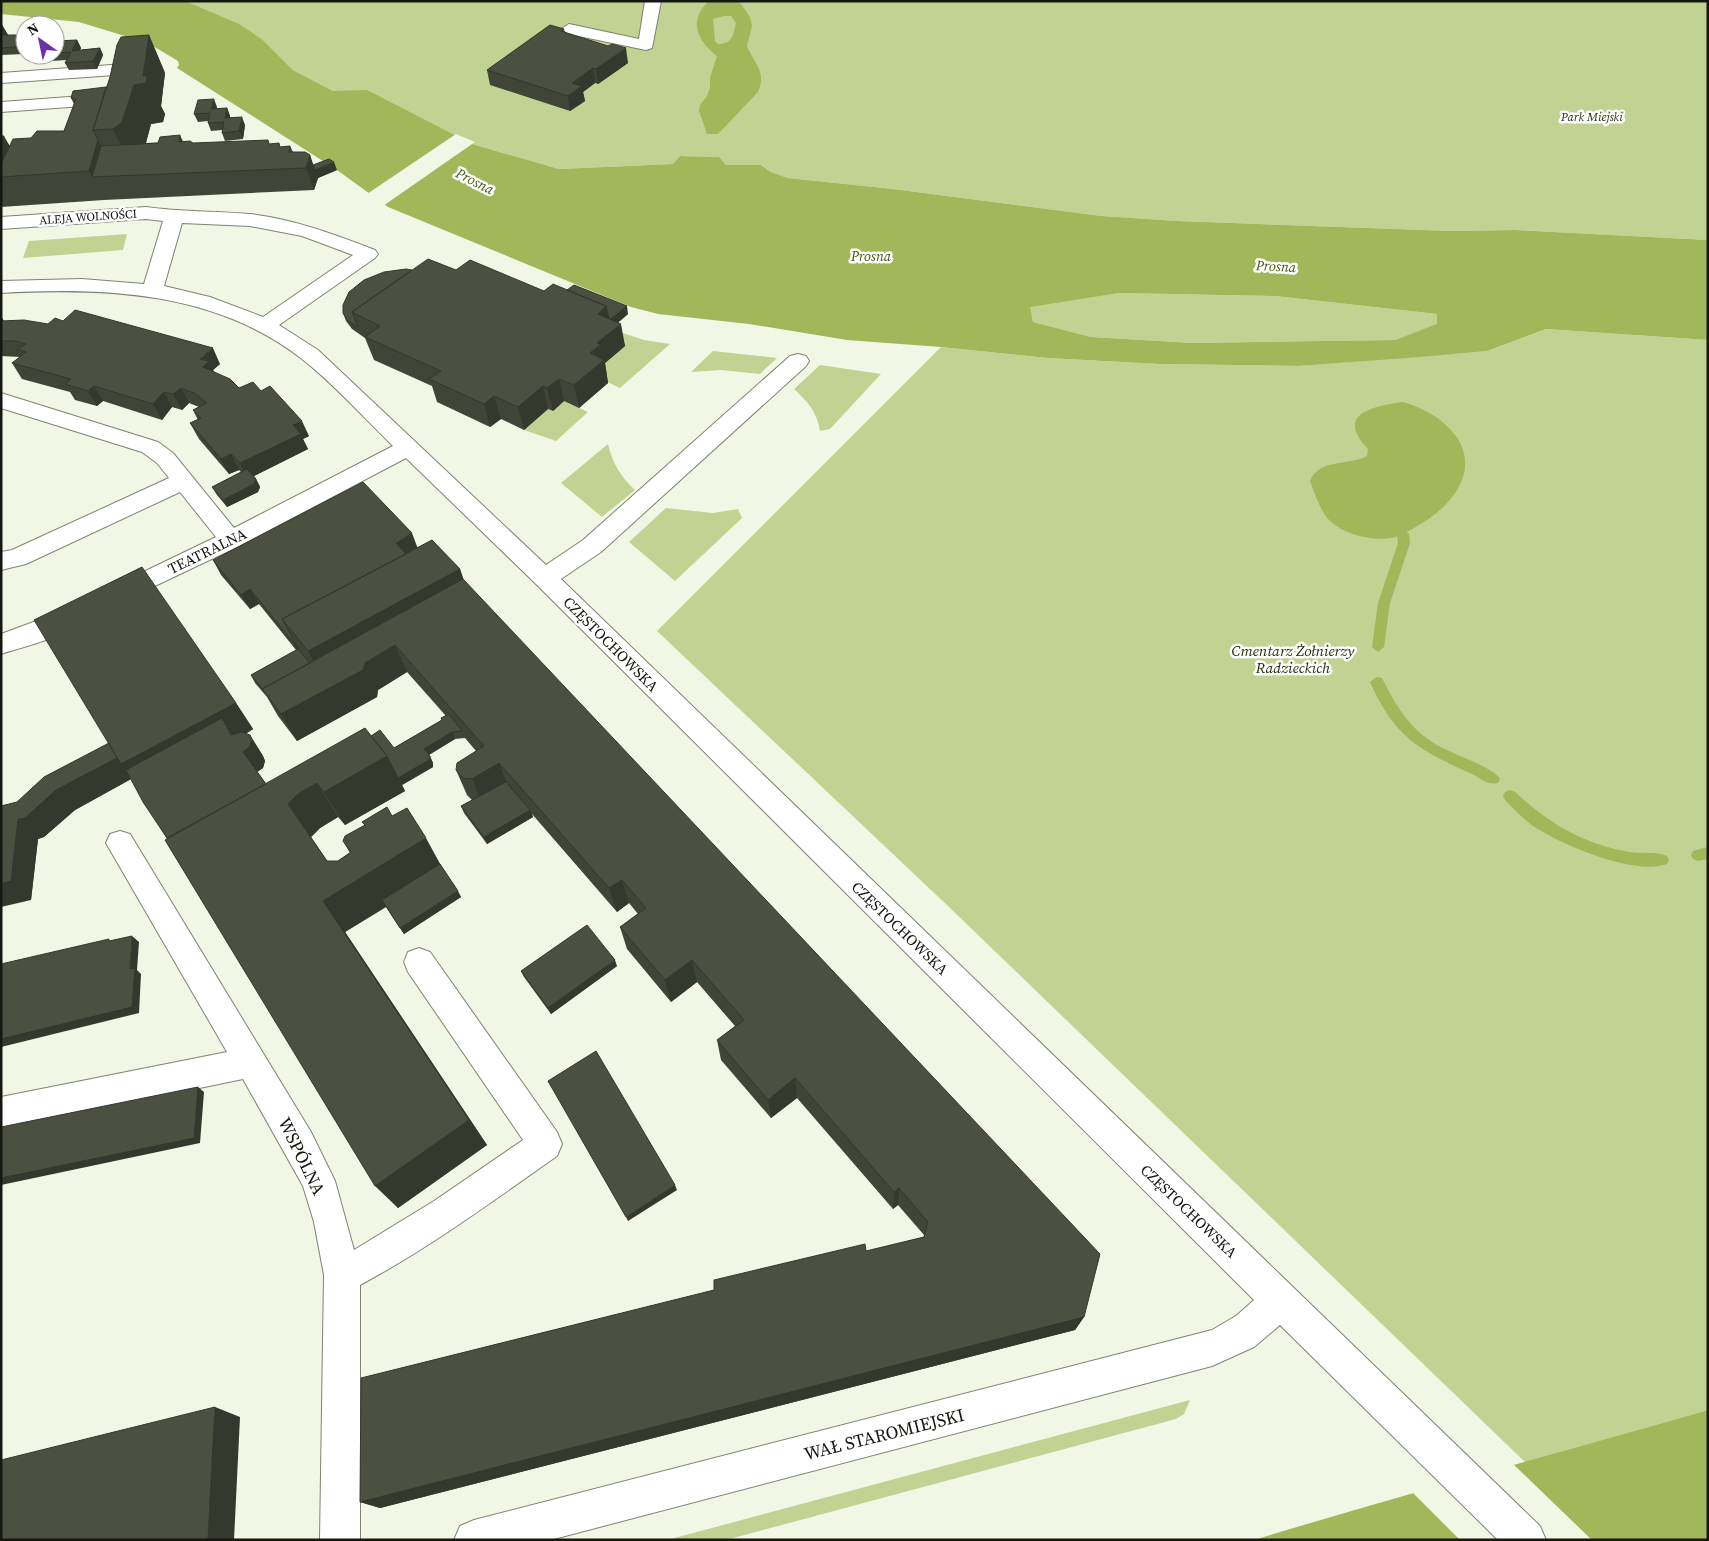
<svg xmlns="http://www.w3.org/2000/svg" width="1709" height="1541" font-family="'Source Serif 4',serif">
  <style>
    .green { fill: #c1d292 }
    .water { fill: #a1b759; fill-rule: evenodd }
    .pier { fill: #f2f7e5 }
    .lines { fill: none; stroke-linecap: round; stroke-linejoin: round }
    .stream { fill: #a1b759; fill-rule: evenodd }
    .minor-casing { stroke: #7e8372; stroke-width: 2 }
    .minor { fill: #fff; fill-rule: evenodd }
    .wall { fill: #404537 }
    .shaded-wall { fill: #34382d }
    .building { fill: #4b5040; stroke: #34382d }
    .labels { text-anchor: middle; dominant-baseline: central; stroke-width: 5; stroke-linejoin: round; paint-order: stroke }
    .far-park-label { font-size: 12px; font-style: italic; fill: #273007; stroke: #fff }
    .far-street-label { font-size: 12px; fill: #151710; stroke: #fff }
    .far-water-label { font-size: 14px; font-style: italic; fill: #485610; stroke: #fff }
    .street-label { font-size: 15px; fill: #151710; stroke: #fff }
    .park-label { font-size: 15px; font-style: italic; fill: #273007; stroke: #fff }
    .near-street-label { font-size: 18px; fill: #151710; stroke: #fff }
  </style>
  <rect width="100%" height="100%" fill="#f2f7e5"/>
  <!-- green -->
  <path class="green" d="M185,1H1708V240L1515,230L1452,231L1177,221L1102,216L893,189L788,178L771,172L761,165H726L718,157L680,156L673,164L559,169L472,144L362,92L333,91L293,70L263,40Z
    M127,234L123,250L23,258L29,241Z
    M1119,293L1275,296L1437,314V325L1395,340L1193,343L1091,337L1033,322L1029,306Z
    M611,329L644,340L670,344L620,388L594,376L602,366Z
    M1546,329L1708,340V1410L1526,1463L949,907L657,631L941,347L1048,358L1159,364L1299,366L1487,351Z
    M713,351L777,358L760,374L721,370L691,372Z
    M820,365L881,374L830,429L820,431C817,412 808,402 794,389Z
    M564,401L588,412L556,441L524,430L548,409L553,411Z
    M608,444C613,464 620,476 635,490L602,517L561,483Z
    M666,508L713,513L738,509L742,518L675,581L629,542Z
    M1190,1400L1184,1414L1176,1419L726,1540H667Z"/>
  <!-- water -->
  <path class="water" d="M1,1H185L239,24L263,40L293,70L333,91L367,90L472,144L559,169L673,164L680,156L719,157L726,165H761L771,172L788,178L893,189L1102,216L1177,221L1452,231L1515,230L1708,240V340L1546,329L1487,351L1420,357L1299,366L1159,364L1048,358L941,347L847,340L749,324L658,314L631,307L388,207L337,170L177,68L179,65L178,61L148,43L79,22L1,14ZM1119,293L1275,296L1437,314V324L1395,340L1193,343L1091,337L1033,322L1030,307Z
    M709,1H739L750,17L752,26L747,46C754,64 767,71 758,92L718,134H707L699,111L700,105L707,96L710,88V78L717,56C698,41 687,21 709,1ZM724,16H731L736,23C733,35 733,44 718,44L715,41L713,19Z
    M1403,402C1418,406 1434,414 1446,425C1486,462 1457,503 1419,525C1410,530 1401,537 1391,538C1372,541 1345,535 1330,521C1320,511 1315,494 1310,481C1320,458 1348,466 1367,456L1368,449C1335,415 1371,406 1403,402Z
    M1708,1410V1540H1254C1404,1494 1557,1454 1708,1410Z"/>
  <!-- pier -->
  <path class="pier" d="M456,134L475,142L383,206L367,194Z
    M1513,1464L1592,1540H1460L1411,1491Z"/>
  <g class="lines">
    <!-- stream -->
    <path class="stream" d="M1403,530L1409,534L1410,543L1390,603L1384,647L1378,652L1372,647L1378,603L1398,543L1397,534Z
      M1377,677L1382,678C1395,704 1407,725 1432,742C1447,753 1493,766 1500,779L1498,783C1488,786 1479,777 1470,773C1418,750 1394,736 1370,682Z
      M1510,790L1515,792C1550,824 1581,843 1629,852C1641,854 1656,851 1667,856L1669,860L1667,864C1634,876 1562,845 1533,826C1523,819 1514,809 1505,800L1503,796L1505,792Z
      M1708,847V859L1698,861L1693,859L1691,855L1693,851Z"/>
    <defs>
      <path id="minor" d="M645,1H661L652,48L646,50L569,34L561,29L569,24L639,39Z
        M125,64L131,65L133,69L124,103L1,112V102L110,94L115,75L1,83V73Z
        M146,207C181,212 215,211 250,214C293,219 334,234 375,250L378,254L375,258L279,325L318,350L546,565L583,540L790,356L798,354L806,356L809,361L806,366L601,552L561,579L1540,1526L1546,1540H1498L1280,1325L1254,1347L1212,1366L550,1540H454L460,1526L474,1520L1212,1330L1236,1316L1254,1300L536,584L406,458L239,546L117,604L108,601L105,595L108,589L216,537L180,492L26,564L1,570V552L12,550L169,478L157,463L142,452L1,408V393L158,442L173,453L234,528L393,446C364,418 333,383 302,359C216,292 107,287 1,293V281L82,279L144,284L163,221L146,219L1,229V217ZM182,223L250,226L302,236L353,255L263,317L210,297L164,286Z
        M74,607L83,609L87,616C77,634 22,647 1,654V634Z
        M120,831L130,834L311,1132L335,1181L354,1250L434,1201L523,1140L408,972L404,962L408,952L419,948L430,952L557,1132L562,1144L557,1156C493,1201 429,1248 360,1285V1540H320L324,1275L314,1222L303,1186L243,1079L1,1129V1097L227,1052L106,843L110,834Z"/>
    </defs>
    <!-- minor casing -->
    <use href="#minor" class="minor-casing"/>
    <!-- minor -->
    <use href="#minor" class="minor"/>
  </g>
  <!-- wall -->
  <path class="wall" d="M1,23L8,35H25V54L1,55Z
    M564,29L565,33L628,63L598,84L595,83L583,92L585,101L570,111L490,85L487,70Z
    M149,35L165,73L161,106L165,114L163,122L151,124L146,143L183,142L193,143L269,144L280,147L290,146L293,152L310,155L313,165L337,170L318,178L314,190L104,200L1,207V136L10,146L31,138L64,131L74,104L71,98L106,87Z
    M77,40L81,48L80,50L100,48L103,55L97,69L69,70L65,63L67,60L34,62L30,55H55V41Z
    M217,107L216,109L227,108L230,116V118L245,125L243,139L225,141L222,133V130L211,131L208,123V121L198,122L194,114Z
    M412,270H456L544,291L628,314L618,322L625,346L605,363L608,383L579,408L564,401L553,411L548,409L524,430L501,419L490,427L437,402L432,386L374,360L365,338L352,329L346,321L343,313Z
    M1,316L4,321L48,324L63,321L220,364L213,370L215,373L239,388L261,391L309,436L303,439L308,449L254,476L256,479L260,487L258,492L227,507L217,495L212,487L241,472L239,470L229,474L199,439L190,423L198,420L193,410L199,407L189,403L182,410L172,407L162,420L103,401L97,406L75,400L70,392L22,379L12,363L20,357L1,356Z
    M418,547L460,569L463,579L1084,1317L1075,1330L380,1508L360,1502L714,1290L924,1237V1235L898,1205L893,1209L797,1098L771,1118L721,1060L717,1040L735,1026L697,982L671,1002L627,949L620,927L638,914L629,903L617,912L532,814L533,817L487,844L464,813L461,806L472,800L467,795L456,770L476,751L465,738L455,739L429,755L433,763V767L402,785L405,791L345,825L338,817L320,828L311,837L327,861H338L350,853L343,841L392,816L440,864L461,897L404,934L386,907L345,932L487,1145L398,1208L167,839L131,779L75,810L44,837L38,839L31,900L17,802L236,703L253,729L246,734L250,735L263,756L265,761L263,768L257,772L266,784L371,736L394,748L442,720L446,716L407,672L378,690L377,697L297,741L278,716L267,697L255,683L251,675L296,650L259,604L250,609L221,575L213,560Z
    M617,966L551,1014L524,977L521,971Z"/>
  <!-- shaded-wall -->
  <path class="shaded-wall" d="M1,23L8,35L1,48Z
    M149,35L165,73L161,106L165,114L163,122L151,124L141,161L132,167L113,129L134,85L143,76Z
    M77,40L81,48L75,58L72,51Z
    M100,48L103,55L97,69L93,61Z
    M626,48L628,63L598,84L596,69Z
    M593,68L595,83L583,92L585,101L570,111L568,96L572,83Z
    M214,99L217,107L214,117L211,109Z
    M227,108L230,116L228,126L225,118Z
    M242,117L245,125L243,139L239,131Z
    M180,135L190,157L179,142Z
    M4,136L26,175L1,177V142Z
    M98,140L112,169L92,177L89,171Z
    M310,155L315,170L334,162L337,170L318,178L314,190L306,168Z
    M606,306H627L628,314L611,329L598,314Z
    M621,324L625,346L605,363L608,383L579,408L574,385L590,353L597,343Z
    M213,348L220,364L213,370L217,377L203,367L200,359Z
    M559,379L564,401L553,411L547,388Z
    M94,386L103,401L97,406L88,391Z
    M543,386L548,409L524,430L518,407Z
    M181,388L189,403L182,410L173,394Z
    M164,392L172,407L162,420L153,404Z
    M494,396L501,419L490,427L484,404Z
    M302,421L309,436L303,439L308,449L248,479L240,463L293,425Z
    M231,454L239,470L229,474L221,459Z
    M256,479L260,487L258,492L227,507L223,500Z
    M412,533L418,549L402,558L396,543Z
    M460,569L473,606L395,645L407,672L378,690L377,697L297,741L281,714L324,680L308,651Z
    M250,589L259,604L250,609L241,595Z
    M294,641L302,656L301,657L293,642Z
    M236,703L253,729L236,739L250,735L263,756L265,761L263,768L257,772L133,778L75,810L44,837L38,839L31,900L1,907V884L18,819L56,790L118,757Z
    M452,732L455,739L427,756L424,749Z
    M387,756H430L433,763V767L402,785L405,791L345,825L324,792Z
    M499,763L509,789L483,805L472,779Z
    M317,783L338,817L320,828L310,838L288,804L298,794Z
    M530,810L533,817L487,844L484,837Z
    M426,838L444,871L345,932L487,1145L398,1208L375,1186L323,901Z
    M622,880L629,903L617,912L609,888Z
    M458,891L461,897L404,934L400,928Z
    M132,936L139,942L137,970L141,974L139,1013L1,1047V1039L130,969Z
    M615,960L617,966L551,1014L548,1008Z
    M692,960L697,982L671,1002L665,980Z
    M795,1078L797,1098L771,1118L768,1100Z
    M198,1087L204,1092L200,1143L1,1185V1178Z
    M675,1185L677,1190L628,1221L626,1217Z
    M899,1188L898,1205L893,1209L894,1192Z
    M1084,1317L1075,1330L380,1508L360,1502Z
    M215,1407L240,1417L234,1540H205Z"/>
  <!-- building -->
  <path class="building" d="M550,25L564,29L561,31L608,46L612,44L626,48L596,69L593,68L572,83L582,86L568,96L487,70Z
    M1,35H25V46L1,48Z
    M149,35L143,76H147L146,83L134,85L122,122L113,129L93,130L110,77L117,45L121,37Z
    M77,40L72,51L100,48L93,61L65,63L71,52L55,53V41Z
    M106,87L93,130L98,140L89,171L1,177V164L13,139L31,138L37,131H64L76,99L71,98L73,91Z
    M214,99L211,109L227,108L225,118L242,117L239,131L222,133L224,122L208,123L210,113L194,114L198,100Z
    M180,135L179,142L190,141L193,143L268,140L269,144L279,143L280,147L290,146L289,152H305L310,155L306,168L92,177L101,146L158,143L160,137Z
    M1,136H4L1,142Z
    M329,159L334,162L315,170L313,165Z
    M428,259L456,270L470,260L544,291L553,284L606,306L598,314L621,324L597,343L601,344L590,353L604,360L574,385L559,379L547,388L543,386L518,407L494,396L484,404L429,379L441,371L365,337L380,326L352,312Z
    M406,269L412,270L352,312L358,327L348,321L343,313V305L349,292L364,280L384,272Z
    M574,285L627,306L611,319L609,318L606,306L567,290Z
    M75,310L213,348L200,359L209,361L203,367L230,379L239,388L253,382L261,391L270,386L302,421L293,425L301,434L240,463L231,454L221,459L190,423L201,418L193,410L207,403L196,394L181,388L173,394L164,392L153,404L94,386L88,391L65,384L71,379L12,363L26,352L17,349L26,344L15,341H1V321L24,320L48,324L55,318L63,321Z
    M247,469L256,479L254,484L223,500L212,487Z
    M363,482L412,533L396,543L406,554L282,619L294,641L293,642L250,589L241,595L213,560Z
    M432,540L460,569L308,651L282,619Z
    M142,567L236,703L121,764L34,620Z
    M463,579L1100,1254L1084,1317L360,1502L361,1378L714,1290V1280L865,1244L866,1251L924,1237L928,1222L899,1188L894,1192L795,1078L768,1100L717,1040L744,1020L692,960L665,980L620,927L646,908L622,880L609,888L499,763L472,779L463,778L456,770L457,763L484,746L395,645L365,663L363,670L281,714L262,689Z
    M298,649L310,663L262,689L264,691L251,675Z
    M449,714L462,731L452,732L424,749L430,756L429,760L398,778L387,756L371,736L380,730L394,748L442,720L441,718Z
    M222,718L231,735L242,732L250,735L252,740L249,747L243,752L266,784L167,838L143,802L126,770Z
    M365,728L387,756L324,792L317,783L298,794L288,804L327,861H338L351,852L343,841L345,836L365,825L362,822L387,807L392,816L407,808L426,838L323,901L469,1120L375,1186L165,840Z
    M109,743L117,758L56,790L25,818L18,819L11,881L1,884V806L17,802L44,777Z
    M506,782L530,810L484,837L461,806Z
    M440,864L458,891L400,928L382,900Z
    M587,925L615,960L548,1008L521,971Z
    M132,936L130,969L135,968L132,1007L1,1039V964L109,939V941Z
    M596,1051L675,1185L626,1217L548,1081Z
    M198,1087L194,1138L1,1178V1127Z
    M215,1407L208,1539L205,1540H1V1460Z"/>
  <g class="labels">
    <!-- far-park labels -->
    <g class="far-park-label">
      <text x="1592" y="117">Park Miejski</text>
    </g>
    <!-- far-street labels -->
    <g class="far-street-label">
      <text transform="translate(88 217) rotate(-4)">ALEJA WOLNOŚCI</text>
    </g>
    <!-- far-water labels -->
    <g class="far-water-label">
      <text transform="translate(475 181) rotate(27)">Prosna</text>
      <text x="871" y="256">Prosna</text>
      <text transform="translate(1276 266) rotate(3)">Prosna</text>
    </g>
    <!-- street labels -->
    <g class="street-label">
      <text transform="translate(207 551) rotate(-26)">TEATRALNA</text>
      <text transform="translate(611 644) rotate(45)">CZĘSTOCHOWSKA</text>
      <text transform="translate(900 928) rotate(44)">CZĘSTOCHOWSKA</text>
      <text transform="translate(1189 1211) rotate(44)">CZĘSTOCHOWSKA</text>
    </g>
    <!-- park labels -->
    <g class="park-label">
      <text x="1293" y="650">Cmentarz Żołnierzy<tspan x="1293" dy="17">Radzieckich</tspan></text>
    </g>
    <!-- near-street labels -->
    <g class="near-street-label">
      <text transform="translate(302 1156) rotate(64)">WSPÓLNA</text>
      <text transform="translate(884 1434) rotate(-14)">WAŁ STAROMIEJSKI</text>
    </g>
  </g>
  <!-- border -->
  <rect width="1709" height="1541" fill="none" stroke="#151710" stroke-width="5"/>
  <!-- north arrow -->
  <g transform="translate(40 40) rotate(327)"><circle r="24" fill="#ffffff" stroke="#a1a29f"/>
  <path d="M0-4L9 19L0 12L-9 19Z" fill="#6932a9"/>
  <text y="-8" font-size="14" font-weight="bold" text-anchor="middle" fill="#151710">N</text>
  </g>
</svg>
